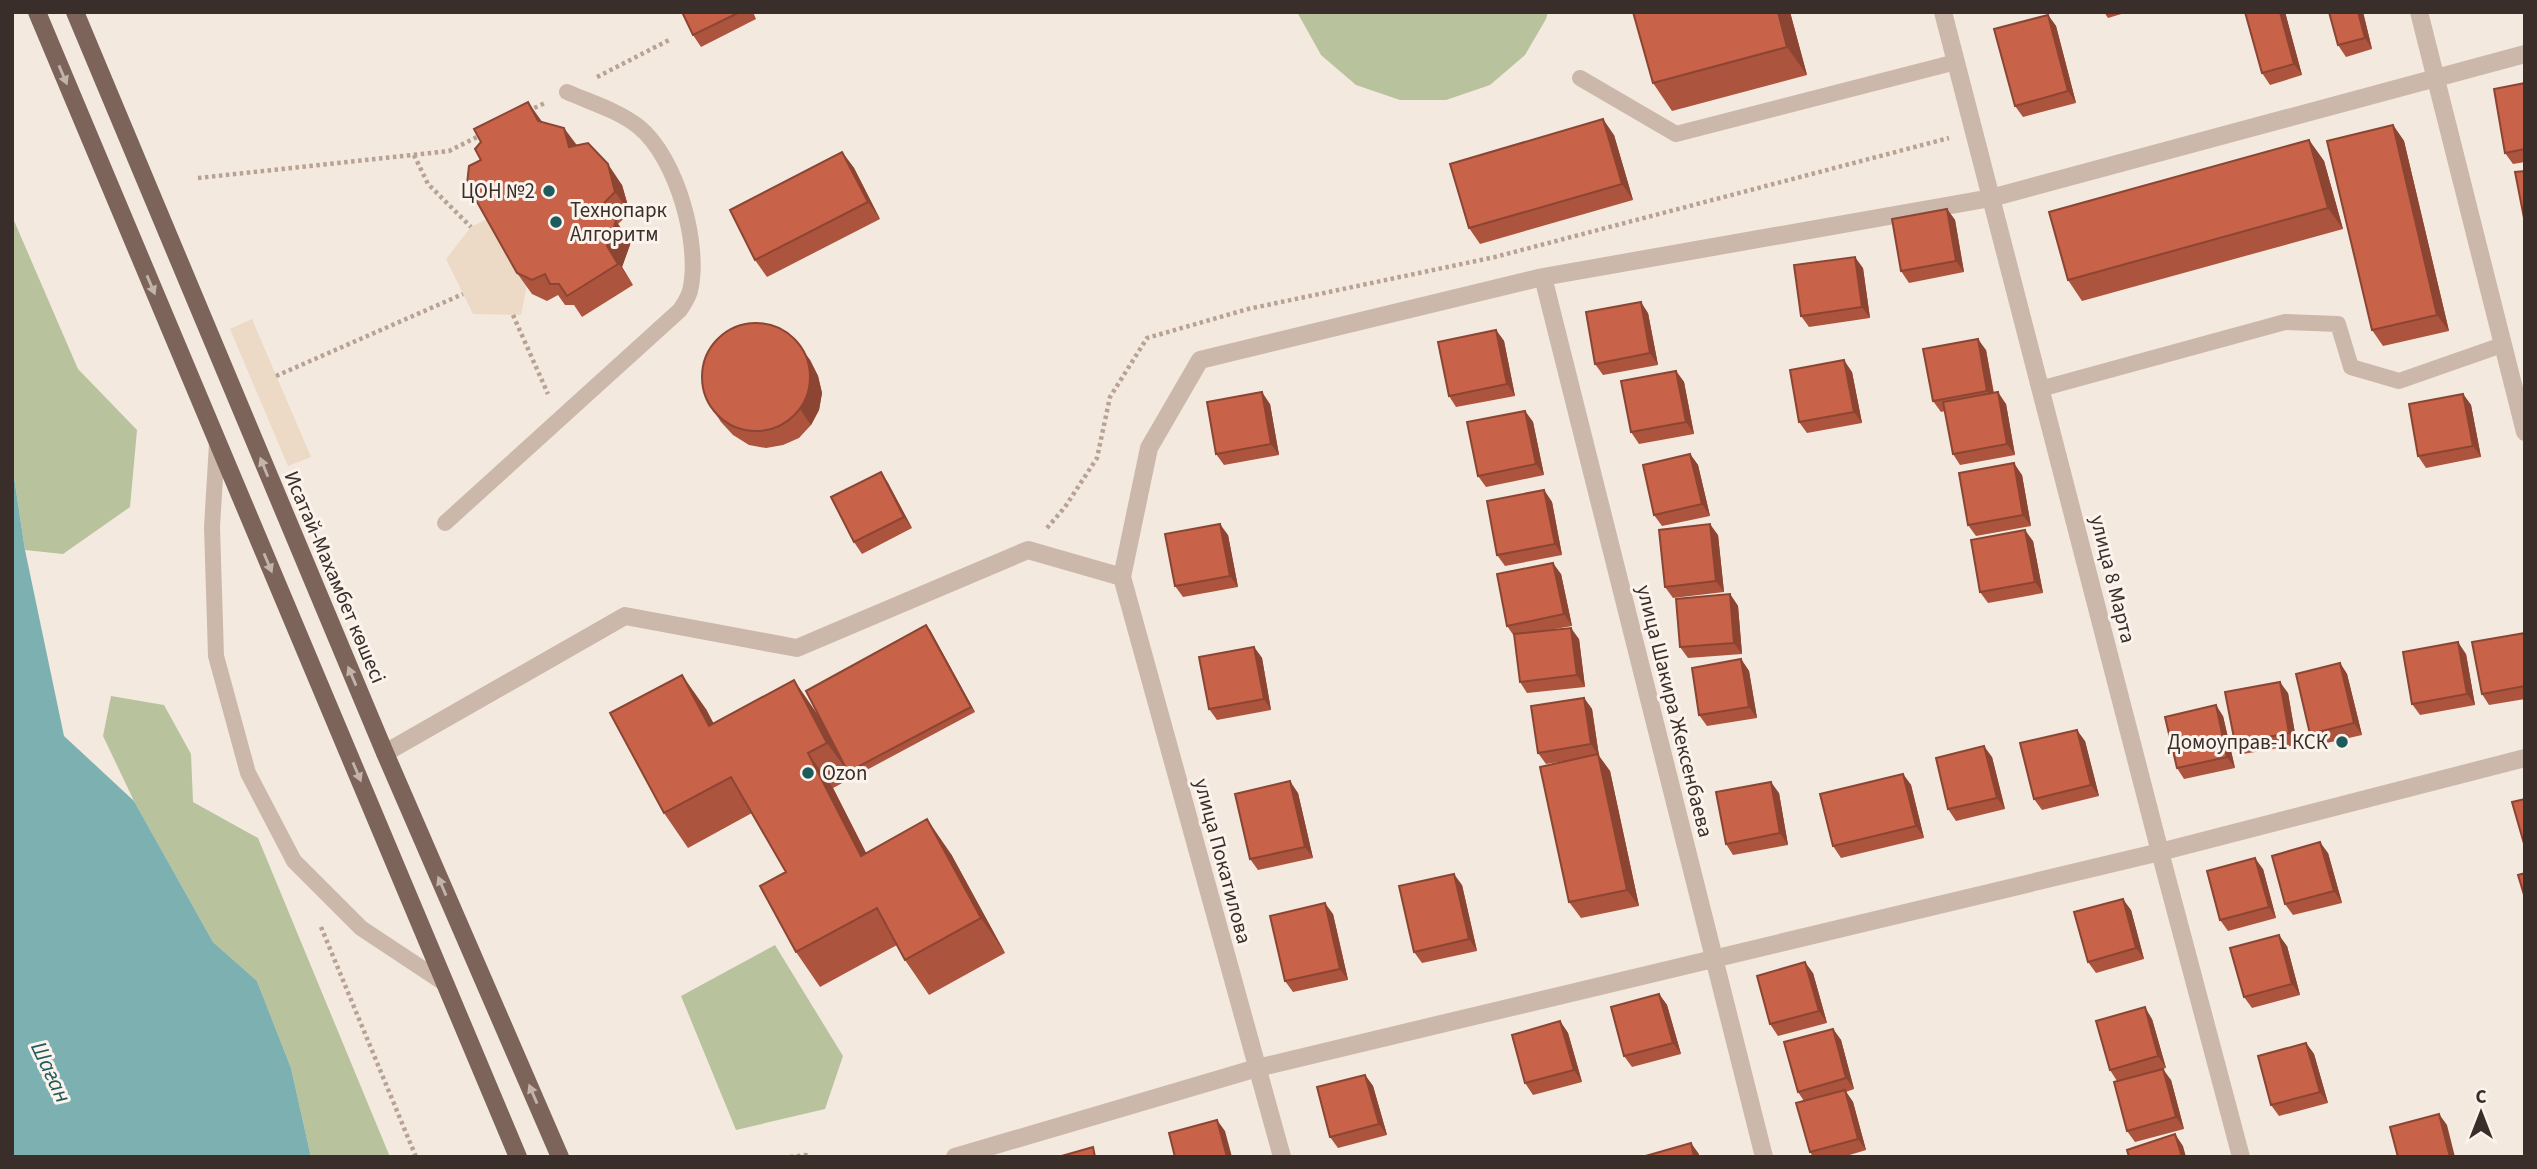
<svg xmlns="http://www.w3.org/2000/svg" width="2537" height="1169" font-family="'Source Sans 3',sans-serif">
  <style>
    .green { fill: #b8c39e }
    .plaza { fill: #ecd9c6 }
    .water { fill: #7db1b1 }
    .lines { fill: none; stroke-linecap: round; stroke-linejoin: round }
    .path { stroke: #b8a294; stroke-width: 4.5; stroke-dasharray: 3.5 3.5; stroke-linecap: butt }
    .service { stroke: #ccb8aa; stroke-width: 16 }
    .minor { stroke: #ccb8aa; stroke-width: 18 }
    .primary { stroke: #7c645b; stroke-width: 18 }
    .wall { fill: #ac543e }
    .shaded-wall { fill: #8c4532 }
    .building { fill: #c86248; stroke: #8c4532; stroke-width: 2 }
    .oneway { fill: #c2b3ab }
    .poi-dot { fill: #1e5b5c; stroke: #fbf3ec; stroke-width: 2.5 }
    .labels { text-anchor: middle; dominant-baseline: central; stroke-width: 6; stroke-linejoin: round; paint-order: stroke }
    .poi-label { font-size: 21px; fill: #392e2a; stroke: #fbf3ec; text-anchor: end }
    .street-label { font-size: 21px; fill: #392e2a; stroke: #fbf3ec }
    .water-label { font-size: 23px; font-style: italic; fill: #1e5b5c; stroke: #fbf3ec }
  </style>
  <rect width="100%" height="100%" fill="#f3e9df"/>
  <!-- green -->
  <path class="green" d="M1297,12H1548L1546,19L1525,55L1490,85L1446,100H1400L1356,85L1321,55Z
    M12,216L78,369L137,430L130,507L63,554L25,550L12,464Z
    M111,696L164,705L191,754L193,802L258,838L390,1157H311L291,1068L257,981L213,942L134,801L103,736Z
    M775,945L843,1056L825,1109L736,1130L681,996Z"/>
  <!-- plaza -->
  <path class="plaza" d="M489,218L527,285L521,315L473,314L446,259L471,227Z
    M252,319L311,457L288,466L230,329Z"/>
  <!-- water -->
  <path class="water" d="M12,464L25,550L64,736L134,801L213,942L257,981L291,1068L311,1157H12Z"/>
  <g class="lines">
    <!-- path -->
    <path class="path" d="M597,77L669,40
      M528,111L545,103
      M414,155L428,184L471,227
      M198,178L449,151L483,134
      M513,315L548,394
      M276,376L463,294
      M1047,528L1065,507L1097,458L1110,397L1147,338L1248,309L1495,257L1949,138
      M321,927L416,1157
      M790,1157L806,1155L811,1157"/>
    <!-- service -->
    <path class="service" d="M1580,78L1676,134L1956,62
      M2040,389L2285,322L2338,324L2351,367L2399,381L2502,345
      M217,444L212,527L216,656L248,773L294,861L361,928L447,985
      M445,523L680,310C684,304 688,298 690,291C701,245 677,158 639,127C619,111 590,102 567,92"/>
    <!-- minor -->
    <path class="minor" d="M1943,12L2160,852L2241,1157
      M2419,12L2525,432
      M1543,277L1764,1157
      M385,753L625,616L797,648L1028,550L1122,577
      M955,1157L1257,1068L2160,852L2525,758
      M1282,1157L1122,577L1149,448L1200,360L1543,277L1991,198L2525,54"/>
    <!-- primary -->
    <path class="primary" d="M37,12L518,1157
      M75,12L385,753L560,1157"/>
  </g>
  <!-- wall -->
  <path class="wall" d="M682,12H753L756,19L701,47L693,35Z
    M1633,12H1790L1807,75L1672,111L1653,83Z
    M2104,12H2128L2108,18Z
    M2285,12L2302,75L2270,85L2262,73Z
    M2329,12H2363L2372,49L2346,57L2338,45Z
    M2048,15L2056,26L2076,103L2023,117L2015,106Z
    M2525,83V162L2513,164L2505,153Z
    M542,122L577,145L622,185L630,213L618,224L631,242L622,267L633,285L582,317L574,305H565L558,295L547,301L532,294L517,273Z
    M2393,125L2404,141L2449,331L2383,346L2372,330Z
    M1614,135L1633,200L1480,244L1469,228Z
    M2309,140L2324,161L2343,229L2082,301L2068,280Z
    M842,152L854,168L880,219L767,277L755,260Z
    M1947,209L1955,220L1964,272L1909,283L1901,271Z
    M1863,268L1870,318L1809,327L1801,316Z
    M1648,313L1658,365L1603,375L1595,364Z
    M1496,330L1504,341L1515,396L1456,407L1449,396Z
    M798,344L810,360L818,376L822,393L819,410L811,425L799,438L783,445L766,448L749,445L733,435L721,422L710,405Z
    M1986,350L1994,393L2006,404L2015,455L1960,465L1953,454L1945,411L1941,412L1933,401Z
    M1676,371L1684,382L1694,434L1639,444L1631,432Z
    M1852,372L1862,423L1807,433L1799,422Z
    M2463,394L2471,405L2481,457L2426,468L2418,456Z
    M1270,404L1279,455L1224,465L1216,454Z
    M1525,411L1533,422L1544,475L1486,487L1478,476Z
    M1690,454L1698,465L1710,516L1662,526L1654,515Z
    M881,472L888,483L912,528L862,554L854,542Z
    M2022,475L2031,526L1976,536L1968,525Z
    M1544,490L1552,502L1562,555L1505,566L1497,555Z
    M1228,535L1238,587L1183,597L1175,586Z
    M1718,535L1724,592L1673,598L1665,587Z
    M2033,541L2043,593L1988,603L1980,592Z
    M1561,574L1572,626L1549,630L1579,639L1585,687L1527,693L1520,682L1514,636L1507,626Z
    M1730,594L1738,606L1742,654L1688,658L1680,647Z
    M930,630L975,712L833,788L866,853L951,854L1005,953L929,995L905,960L897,945L820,987L796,952L786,872L752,813L688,848L664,813L706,709L713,723L818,715Z
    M2525,633V699L2489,705L2482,694Z
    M1254,647L1262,658L1271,710L1217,720L1209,709Z
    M2466,654L2475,705L2420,715L2412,704Z
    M1741,659L1749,671L1757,718L1707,726L1699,715Z
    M2340,663L2347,674L2362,735L2318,745L2310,734Z
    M2288,693L2297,745L2243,754L2235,743Z
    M1584,698L1592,709L1599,756L1610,771L1639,906L1581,918L1569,902L1579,759L1546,764L1538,753Z
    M2223,716L2235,768L2184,779L2177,768Z
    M2085,741L2099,796L2042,810L2034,799Z
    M1992,757L2005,809L1956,821L1948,809Z
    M1903,774L1911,785L1924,838L1841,858L1833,846Z
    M1298,793L1313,858L1258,870L1250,859Z
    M1779,793L1788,845L1733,855L1726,844Z
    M2328,853L2342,903L2293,915L2285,904Z
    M2263,869L2276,918L2228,931L2220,920Z
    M1462,885L1477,951L1422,963L1414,952Z
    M2131,910L2144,959L2096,973L2088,962Z
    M1333,914L1348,980L1293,992L1285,981Z
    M2287,946L2300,995L2252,1008L2244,997Z
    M1813,973L1827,1023L1778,1036L1770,1024Z
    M1659,994L1667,1005L1681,1054L1632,1067L1624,1056Z
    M2152,1019L2166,1068L2159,1070L2171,1080L2184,1129L2135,1142L2127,1131L2117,1081L2110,1070Z
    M1560,1021L1568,1033L1582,1082L1533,1095L1525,1083Z
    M1833,1029L1841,1040L1854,1089L1846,1092L1853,1102L1866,1150L1843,1157H1813L1810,1152L1804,1101L1798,1092Z
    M2306,1043L2314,1054L2328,1103L2279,1116L2271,1105Z
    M1365,1075L1373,1086L1387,1135L1338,1148L1330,1137Z"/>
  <!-- shaded-wall -->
  <path class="shaded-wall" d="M1778,12H1790L1807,75L1787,47Z
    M2280,12H2285L2302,75L2294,64Z
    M2358,12H2363L2372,49L2365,38Z
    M2048,15L2056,26L2076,103L2068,91Z
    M528,102L543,123L538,121Z
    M1603,119L1614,135L1633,200L1622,184Z
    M2393,125L2404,141L2449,331L2437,315Z
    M564,128L579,148L569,147Z
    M2309,140L2324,161L2343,229L2328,208Z
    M842,152L854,168L880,219L868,202Z
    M608,164L622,185L630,213L615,192Z
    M1947,209L1955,220L1964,272L1956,261Z
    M616,221L631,242L622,267L633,285L607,246Z
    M1855,257L1863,268L1870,318L1862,307Z
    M1641,302L1648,313L1658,365L1650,353Z
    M1496,330L1504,341L1515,396L1507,384Z
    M1978,339L1986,350L1995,402L1987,391Z
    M798,344L810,360L818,376L822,393L819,410L811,425L800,409Z
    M1844,360L1852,372L1862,423L1854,412Z
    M1676,371L1684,382L1694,434L1686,422Z
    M1262,392L1270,404L1279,455L1271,444Z
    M1998,392L2006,404L2015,455L2007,444Z
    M2463,394L2471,405L2481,457L2473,446Z
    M1525,411L1533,422L1544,475L1536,464Z
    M1690,454L1698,465L1710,516L1702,504Z
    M2014,463L2022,475L2031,526L2023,515Z
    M881,472L888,483L912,528L904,517Z
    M1544,490L1552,502L1562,555L1555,544Z
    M1220,524L1228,535L1238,587L1230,576Z
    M1710,524L1718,535L1724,592L1716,581Z
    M2025,530L2033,541L2043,593L2035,582Z
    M1553,563L1561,574L1572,626L1564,614Z
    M1730,594L1738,606L1742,654L1734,643Z
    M926,625L930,630L975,712L971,707Z
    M1571,628L1579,639L1585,687L1577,675Z
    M2458,642L2466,654L2475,705L2467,694Z
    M1254,647L1262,658L1271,710L1264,699Z
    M1741,659L1749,671L1757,718L1749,707Z
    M2340,663L2347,674L2362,735L2354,723Z
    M682,675L706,709L733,760L709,726Z
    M794,680L818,715L848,772L827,743Z
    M2280,682L2288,693L2297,745L2289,733Z
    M1584,698L1592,709L1599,756L1610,771L1639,906L1627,890L1598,755L1591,744Z
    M2216,705L2223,716L2235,768L2227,757Z
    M2077,730L2085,741L2099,796L2091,785Z
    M1984,746L1992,757L2005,809L1997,798Z
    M808,753L833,788L885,890L861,856Z
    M1903,774L1911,785L1924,838L1916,826Z
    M1290,781L1298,793L1313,858L1305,847Z
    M1771,782L1779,793L1788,845L1780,833Z
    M927,819L951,854L1005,953L981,918Z
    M2320,842L2328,853L2342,903L2334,891Z
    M2255,858L2263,869L2276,918L2269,907Z
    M1454,874L1462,885L1477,951L1469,939Z
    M2123,899L2131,910L2144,959L2136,948Z
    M1325,903L1333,914L1348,980L1340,969Z
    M2279,935L2287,946L2300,995L2292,984Z
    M1805,962L1813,973L1827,1023L1819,1011Z
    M1659,994L1667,1005L1681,1054L1673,1043Z
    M2145,1007L2152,1019L2166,1068L2158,1056Z
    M1560,1021L1568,1033L1582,1082L1574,1070Z
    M1833,1029L1841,1040L1854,1089L1846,1078Z
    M2306,1043L2314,1054L2328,1103L2320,1092Z
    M2163,1069L2171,1080L2184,1129L2176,1117Z
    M1365,1075L1373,1086L1387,1135L1379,1124Z
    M1845,1090L1853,1102L1866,1150L1858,1139Z
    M2439,1114L2447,1125L2455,1157H2450Z
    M1217,1120L1225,1131L1232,1157H1227Z
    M2175,1134L2183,1146L2186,1157H2182Z
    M1691,1143L1699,1154V1157H1694Z"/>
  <!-- building -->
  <path class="building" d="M682,12H740L693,35Z
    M1633,12H1778L1787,47L1653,83Z
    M2245,12H2280L2294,64L2262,73Z
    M2329,12H2358L2365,38L2338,45Z
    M2048,15L2068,91L2015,106L1994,29Z
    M2525,83V149L2505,153L2494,89Z
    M528,102L538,121L564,128L569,147L588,143L608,164L615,192L602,205L616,221L607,246L618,264L567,296L559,284H550L545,274L532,280L517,273L467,184L469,166L481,160L475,149L481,142L474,129Z
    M1603,119L1622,184L1469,228L1450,164Z
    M2393,125L2437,315L2372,330L2327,141Z
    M2309,140L2328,208L2068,280L2049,212Z
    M842,152L868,202L755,260L730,210Z
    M2525,171V223L2515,172Z
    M1947,209L1956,261L1901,271L1892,219Z
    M1855,257L1862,307L1801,316L1794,265Z
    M1641,302L1650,353L1595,364L1586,312Z
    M702 377a54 54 0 1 1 108 0a54 54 0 1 1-108 0Z
    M1496,330L1507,384L1449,396L1438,342Z
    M1978,339L1987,391L1933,401L1923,349Z
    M1844,360L1854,412L1799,422L1790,370Z
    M1676,371L1686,422L1631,432L1621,381Z
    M1262,392L1271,444L1216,454L1207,402Z
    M1998,392L2007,444L1953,454L1943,402Z
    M2463,394L2473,446L2418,456L2409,404Z
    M1525,411L1536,464L1478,476L1467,422Z
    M1690,454L1702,504L1654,515L1643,465Z
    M2014,463L2023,515L1968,525L1959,473Z
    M881,472L904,517L854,542L831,497Z
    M1544,490L1555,544L1497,555L1487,501Z
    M1220,524L1230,576L1175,586L1165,534Z
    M1710,524L1716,581L1665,587L1659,530Z
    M2025,530L2035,582L1980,592L1971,540Z
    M1553,563L1564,614L1507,626L1497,574Z
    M1730,594L1734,643L1680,647L1676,599Z
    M926,625L971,707L848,772L806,691Z
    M1571,628L1577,675L1520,682L1514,634Z
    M2525,633V686L2482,694L2472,642Z
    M2458,642L2467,694L2412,704L2403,652Z
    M1254,647L1264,699L1209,709L1199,657Z
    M1741,659L1749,707L1699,715L1692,668Z
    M2340,663L2354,723L2310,734L2296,674Z
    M682,675L709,726L794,680L827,743L808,753L861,856L927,819L981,918L905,960L877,908L796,952L760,886L786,872L731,777L664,813L610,713Z
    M2280,682L2289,733L2235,743L2225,692Z
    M1584,698L1591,744L1538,753L1531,706Z
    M2216,705L2227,757L2177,768L2165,717Z
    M2077,730L2091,785L2034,799L2020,743Z
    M1984,746L1997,798L1948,809L1936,758Z
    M1598,754L1627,890L1569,902L1540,767Z
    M1903,774L1916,826L1833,846L1820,794Z
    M1290,781L1305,847L1250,859L1235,794Z
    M1771,782L1780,833L1726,844L1716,792Z
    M2525,799V847L2512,802Z
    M2320,842L2334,891L2285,904L2272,856Z
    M2255,858L2269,907L2220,920L2207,871Z
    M2525,873V898L2518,875Z
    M1454,874L1469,939L1414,952L1399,886Z
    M2123,899L2136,948L2088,962L2074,912Z
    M1325,903L1340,969L1285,981L1270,916Z
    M2279,935L2292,984L2244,997L2230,948Z
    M1805,962L1819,1011L1770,1024L1757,976Z
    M1659,994L1673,1043L1624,1056L1611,1007Z
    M2145,1007L2158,1056L2110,1070L2096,1021Z
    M1560,1021L1574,1070L1525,1083L1512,1035Z
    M1833,1029L1846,1078L1798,1092L1784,1042Z
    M2306,1043L2320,1092L2271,1105L2258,1056Z
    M2163,1069L2176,1117L2127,1131L2114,1082Z
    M1365,1075L1379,1124L1330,1137L1317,1087Z
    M1845,1090L1858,1139L1810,1152L1796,1103Z
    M2439,1114L2450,1157H2398L2390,1127Z
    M1217,1120L1227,1157H1175L1169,1133Z
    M2175,1134L2182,1157H2129L2127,1150Z
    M1691,1143L1694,1157H1642Z
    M1093,1147L1095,1157H1058Z"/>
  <!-- one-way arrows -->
  <defs><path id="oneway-solid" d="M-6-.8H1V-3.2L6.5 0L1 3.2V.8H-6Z" transform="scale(1.75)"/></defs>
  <g class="oneway">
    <use href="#oneway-solid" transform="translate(63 75) rotate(67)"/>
    <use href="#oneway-solid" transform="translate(151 285) rotate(67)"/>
    <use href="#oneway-solid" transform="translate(264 467) rotate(-112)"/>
    <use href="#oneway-solid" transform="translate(268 563) rotate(67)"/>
    <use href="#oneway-solid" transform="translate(352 676) rotate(-113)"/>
    <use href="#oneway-solid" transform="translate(357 772) rotate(67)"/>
    <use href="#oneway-solid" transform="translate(442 886) rotate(-113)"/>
    <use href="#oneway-solid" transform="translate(533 1094) rotate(-113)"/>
  </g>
  <!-- markers -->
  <g class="poi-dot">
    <circle cx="549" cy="191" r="7"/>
    <circle cx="556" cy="222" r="7"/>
    <circle cx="2342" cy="742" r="7"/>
    <circle cx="808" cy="773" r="7"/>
  </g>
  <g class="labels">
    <!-- poi labels -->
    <g class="poi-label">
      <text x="535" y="191">ЦОН №2</text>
      <text x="570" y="210" text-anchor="start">Технопарк<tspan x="570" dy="24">Алгоритм</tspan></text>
      <text x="2328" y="742">Домоуправ-1 КСК</text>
      <text x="822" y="773" text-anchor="start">Ozon</text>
    </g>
    <!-- street labels -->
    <g class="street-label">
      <text transform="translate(335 577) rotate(67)">Исатай-Махамбет көшесі</text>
      <text transform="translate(2113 579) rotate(76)">улица 8 Марта</text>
      <text transform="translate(1675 711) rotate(76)">улица Шакира Жексенбаева</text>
      <text transform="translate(1223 861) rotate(75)">улица Покатилова</text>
    </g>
    <!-- water labels -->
    <g class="water-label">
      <text transform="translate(51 1072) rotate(65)">Шаған</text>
    </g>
  </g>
  <!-- border -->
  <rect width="2537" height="1169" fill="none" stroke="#392e2a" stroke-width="28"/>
  <!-- north arrow -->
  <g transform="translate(2481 1113)" stroke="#fbf3ec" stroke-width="5" paint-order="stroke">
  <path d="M0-5L12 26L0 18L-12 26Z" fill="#392e2a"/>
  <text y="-10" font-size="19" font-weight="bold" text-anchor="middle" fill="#392e2a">С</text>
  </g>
</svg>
